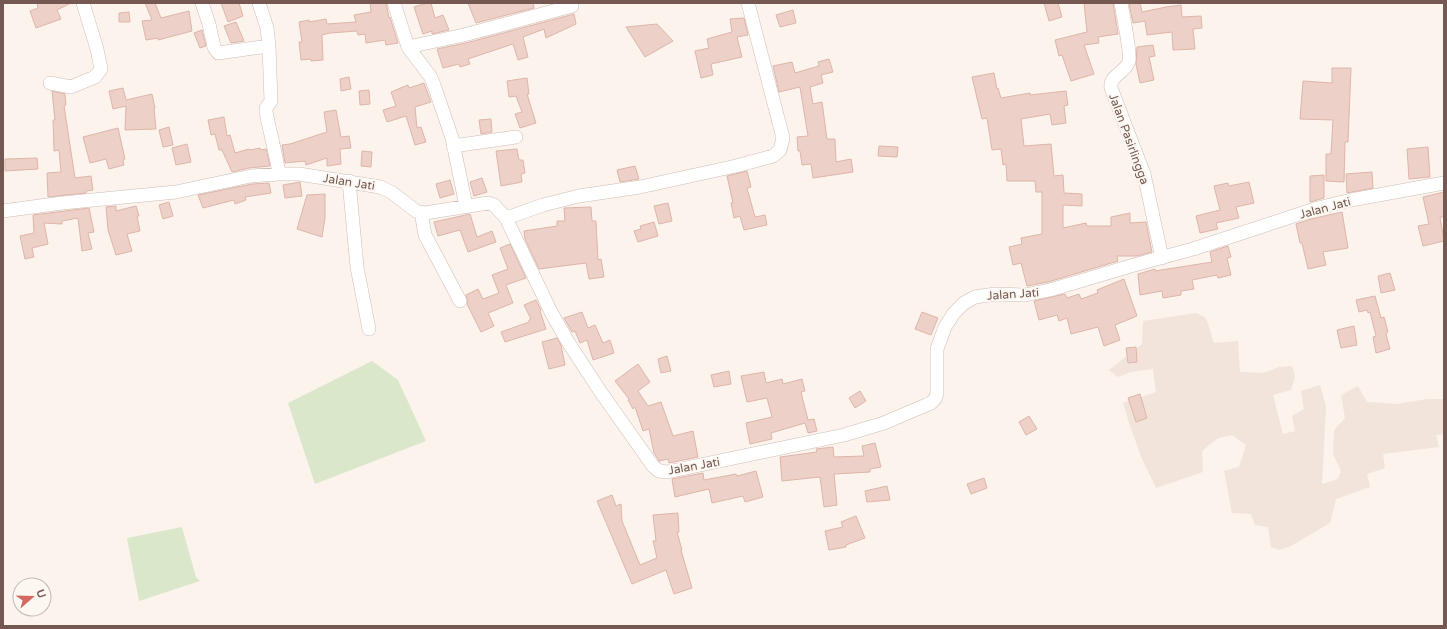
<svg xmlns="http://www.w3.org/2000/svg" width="1447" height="629" font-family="'Varela Round',sans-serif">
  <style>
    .residential { fill: #f2e4db }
    .green { fill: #dbe7cb }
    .building { fill: #edd0c7; stroke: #deb5a9 }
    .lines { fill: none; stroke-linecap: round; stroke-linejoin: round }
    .minor-casing { stroke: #cebcb5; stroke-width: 14 }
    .minor { stroke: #fff; stroke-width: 13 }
    .labels { text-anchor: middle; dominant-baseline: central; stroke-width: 4; stroke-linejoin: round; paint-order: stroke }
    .street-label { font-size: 12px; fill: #745851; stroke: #fdf7f2 }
  </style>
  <rect width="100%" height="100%" fill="#fbf3ec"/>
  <!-- residential -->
  <path class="residential" d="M1196,313L1206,318L1214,343L1238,341L1240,372L1263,373L1279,367L1292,366L1295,377L1291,390L1273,395L1283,434L1295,431L1292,416L1304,409L1301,391L1320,385L1326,407L1322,484L1338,479L1341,471L1333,454L1334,430L1345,418L1341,395L1358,386L1367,402L1397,404L1427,399H1444V434L1436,435L1439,447L1383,454L1385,468L1367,474L1370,487L1336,499L1330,523L1289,547L1279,550L1271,547L1268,527L1255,525L1251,514L1232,513L1224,471L1239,467L1246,445L1232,435L1218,438L1202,451L1203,472L1156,488L1142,459L1129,423L1123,403L1156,392L1153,369L1131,372L1118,377L1109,370L1142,344L1143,321Z"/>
  <!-- green -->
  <path class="green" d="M372,361L398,380L426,441L315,484L288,403Z
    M182,527L196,577L200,581L139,601L127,538Z"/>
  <!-- building -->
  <path class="building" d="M37,3H71L57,10L61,19L36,28L30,11L38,8Z
    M145,3H155L161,18L189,11L192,31L158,40V38L146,40L142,21L152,20Z
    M221,3H239L243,16L228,22Z
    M370,3H386L389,18L390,17L398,43L386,45L385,40L366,43L365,34L358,35L357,31L330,33L322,35L323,60L311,61V59L301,60L299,42H302L299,22L309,20V22L326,19L327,24L356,22L354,15L371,12Z
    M427,3H431L435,18L443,15L449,30L432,34V31L423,34L414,7Z
    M468,3H533L534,8L476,23Z
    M1044,3H1058L1062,17L1049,21Z
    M1084,3H1113L1118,34L1098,37L1099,43L1084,45L1094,74L1071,81L1062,55L1059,56L1055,40L1087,32Z
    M1129,3H1140L1142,12L1166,7L1181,5L1182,17L1201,16L1202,28L1193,29L1195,49L1173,50L1172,32L1147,35L1145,21L1133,23Z
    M793,10L796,23L780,27L776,15Z
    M129,12L130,22H119V13Z
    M574,14L576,24L546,38L544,29L523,37L528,57L518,60L513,44L468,59L470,64L460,67L459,64L443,68L437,49L466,43Z
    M744,18L748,35L737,37L742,57L711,64L713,75L701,78L695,51L709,48L707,39L732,32L730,19Z
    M236,22L244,41L231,43L224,26Z
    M657,24L673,41L645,57L626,27Z
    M202,30L206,46L200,48L194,33Z
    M1153,45L1155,56L1149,57L1154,80L1140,83L1136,64L1137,47Z
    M829,59L833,72L821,75L823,83L810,87L813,104L822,102L827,139H835L836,162L851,159L853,172L813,178L811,164L802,165L800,151H798L797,137L808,136L800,87L779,92L773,66L792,62L795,73L819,66L818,62Z
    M1332,68H1351L1348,142H1345L1344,182L1326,181V154H1331L1333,120L1300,119L1303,81L1332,83Z
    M994,73L997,89L998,88L1001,98L1030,93V95L1066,91L1068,105L1064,106L1066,123L1052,125L1050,114L1021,119L1024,146L1051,144L1054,176L1063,175L1064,193L1082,194V206L1063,205V228L1086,223L1087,226H1111V217L1130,213V223L1146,222L1152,252L1137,256H1117L1118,261L1048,282L1027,286L1021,263L1013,265L1009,247L1022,244L1021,238L1042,234V192H1036L1035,181H1007L1006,164L1003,165L1001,149L992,150L987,118L982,119L972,77Z
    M349,77L351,89L341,91L340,79Z
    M527,78L529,94H527L536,123L520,128L515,114L522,112L516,96L509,97L507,81Z
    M424,83L431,102L415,107L417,128L421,127L426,142L415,145L406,116L387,122L383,110L396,106L391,92L408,85L409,88Z
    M123,88L126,100L152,94L155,108H154L156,129L125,130L126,106L113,109L109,91Z
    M369,90L370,104L360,105L359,91Z
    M52,91L65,94V95L66,105L64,106L75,178L91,176L93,190L86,191V193L48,197L47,173L61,172L59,150L54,151L53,120H55Z
    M336,110L341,137L349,136L351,148L340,149L341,164L327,166V158L306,165L305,161L285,163L282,145L290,144L327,132L324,112Z
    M224,117L227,136L230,135L235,153L249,149L250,150L260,148L261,150L266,149L270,166L249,168L232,172L222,150H219L215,134L211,135L208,120Z
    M491,119L492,132L481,134L479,120Z
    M169,127L173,145L163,147L159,130Z
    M118,128L125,159L123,160L124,165L109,169L106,159L90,163L83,137Z
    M187,144L191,162L176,165L172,148Z
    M879,146L898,147L897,157L878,156Z
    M1428,147L1430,177L1409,179L1407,149Z
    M517,149L519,160H523L525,173L521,174L522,182L501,186L496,151Z
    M362,151L372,152L371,167L361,166Z
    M37,158L38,169L5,171V159Z
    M635,166L639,179L620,182L617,170Z
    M747,171L751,187L747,188L755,217L765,215L767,225L744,230L740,216L734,218L731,203H733L727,176Z
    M1372,172L1373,188L1347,193L1346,174Z
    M1324,175V198L1310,202V176Z
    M482,178L487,192L474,196L470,182Z
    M450,180L454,194L440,198L436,184Z
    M300,182L302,196L285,198L283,185Z
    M1249,182L1254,203L1236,207L1239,218L1216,223L1218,229L1200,233L1196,216L1220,210L1214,186L1228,183L1229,186Z
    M269,183L271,193L245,197L246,200L235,204L234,200L203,208L198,195L252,184Z
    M1444,192V217H1440L1444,241L1423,246L1418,226L1429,224L1423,197Z
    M325,194V218L322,237L297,229L307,195Z
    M169,202L173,216L163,219L159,205Z
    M668,203L672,221L659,224L654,206Z
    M116,206V211L136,206L139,216H137L140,231L127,234L132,251L116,255L108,230L106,207Z
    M591,207L592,221H596L598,260L601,259L604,277L589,279L586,263L539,269L525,239L524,231L557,226V221H565L564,208Z
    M89,208L94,232L88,233L92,249L82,251L78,218L62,221V224L44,223L48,244L32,248L34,257L25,259L20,236L34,233L33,215Z
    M1342,212L1348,248L1323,252L1326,265L1308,269L1302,243H1300L1296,224L1311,219Z
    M470,214L477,237L492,231L496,242L468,252L460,230L438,236L434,222Z
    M654,222L658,236L638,242L634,231L641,229L640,226Z
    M510,244L526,278L506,285L513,303L488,313L494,326L481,332L467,304L468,301L466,295L478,289L483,299L499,293L492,275L508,269L500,248Z
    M1228,246L1231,257L1227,258L1231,275L1218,278L1217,275L1192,280L1194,289L1181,291V295L1163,298L1162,291L1140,295L1138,274L1155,269V271L1212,262L1210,252Z
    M1390,273L1395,290L1381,293L1378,276Z
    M1124,279L1137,316L1115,325L1120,340L1104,346L1098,327L1071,334L1067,318L1059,321L1057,315L1039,320L1034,301L1065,294L1067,298L1079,294L1081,299L1098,293L1097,290Z
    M1375,296L1381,318L1384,317L1388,332L1386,334L1390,349L1376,353L1373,337L1376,336L1370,312L1368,313L1367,310L1359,312L1356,300Z
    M536,300L541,310L540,311L546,329L505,342L501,332L529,322V320L531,319L524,305Z
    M582,312L588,328L595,325L603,343L610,340L614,353L593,360L587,340L580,343L575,331L572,332L564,318Z
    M922,312L938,318L931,335L915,329Z
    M1354,326L1357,345L1341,348L1337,330Z
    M557,338L561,345L565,365L549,369L542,342Z
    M1136,347L1137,362L1128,363L1126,348Z
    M667,356L671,371L661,373L658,359Z
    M638,364L650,382L638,391L648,406L661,402L673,436L693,431L698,457L669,463L668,459L659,461L654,453L649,429L643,431L635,407L633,409L628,400L629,399L615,381Z
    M729,371L731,384L714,387L711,375Z
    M764,372L766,383L782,379L783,384L802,379L805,391L801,392L808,420L814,419L817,431L808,433L805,423L771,433L772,439L750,444L746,423L772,417L767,398L747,402L741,376Z
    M860,391L866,401L855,408L849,398Z
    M1140,394L1147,418L1136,422L1128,398Z
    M1029,416L1037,429L1026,435L1019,422Z
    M875,443L881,467L870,469V472L834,474L837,505L824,507L820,477L782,481L780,457L817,452L816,449L833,447L834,457L864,456L862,446Z
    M756,471L763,497L745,502L743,496L712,503L709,489L675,497L672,479L703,473L704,480L736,474L737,476Z
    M984,478L987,488L971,494L967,484Z
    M887,486L890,500L867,502L865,491Z
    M612,495L616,506L621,504L622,521L640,565L657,558L653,541H656L653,515L678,513L679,532H677L682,550H681L692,588L674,594L666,570L632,584L597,501Z
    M856,516L865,538L846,545V547L829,550L825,531L843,527L841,522Z"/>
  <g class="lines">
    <defs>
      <path id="minor" d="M202,3L209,24L214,47L218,53L269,46L271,101L266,108V112C270,133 276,153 279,174
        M259,3L267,28L269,46
        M394,3L408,47L430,76L434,85L452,138L466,206
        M1121,3C1123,15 1131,53 1129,61C1126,73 1109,75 1111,88L1144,174L1162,258
        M408,47L464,35L572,6
        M50,83L71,87L95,77L101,69L97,49L83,3
        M453,146L516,137
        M349,181L357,267L369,329
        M3,211L62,203L176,192L251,176L279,174H299L380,187L391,192L416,211L425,213L488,203L494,205L506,218L551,312L568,342L600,391L653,466L659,471L667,472L844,435L884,423L931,403L935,399L937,393V349L945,327L954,313L964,303L975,297L995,294L1025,295L1050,290L1134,265L1193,249L1318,208L1351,200L1444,183
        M421,212L425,235L460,301
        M506,218L543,205L579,196L640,187L736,166L773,156L780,150L783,138L748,3"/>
    </defs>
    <!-- minor casing -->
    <use href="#minor" class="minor-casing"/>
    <!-- minor -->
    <use href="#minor" class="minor"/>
  </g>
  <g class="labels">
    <!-- street labels -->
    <g class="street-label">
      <text transform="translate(1129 139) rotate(70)">Jalan Pasirlingga</text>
      <text transform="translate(349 182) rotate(9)">Jalan Jati</text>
      <text transform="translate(1325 208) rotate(-15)">Jalan Jati</text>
      <text transform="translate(1013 294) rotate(-4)">Jalan Jati</text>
      <text transform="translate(694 466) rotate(-10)">Jalan Jati</text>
    </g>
  </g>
  <!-- border -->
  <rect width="1447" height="629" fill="none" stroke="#745851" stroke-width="8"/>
  <!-- north arrow -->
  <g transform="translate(32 597) rotate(70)"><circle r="19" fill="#fdf7f2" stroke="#c6b7b2"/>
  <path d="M0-3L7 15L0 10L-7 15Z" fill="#d56860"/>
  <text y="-6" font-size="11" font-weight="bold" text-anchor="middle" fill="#745851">U</text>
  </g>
</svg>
